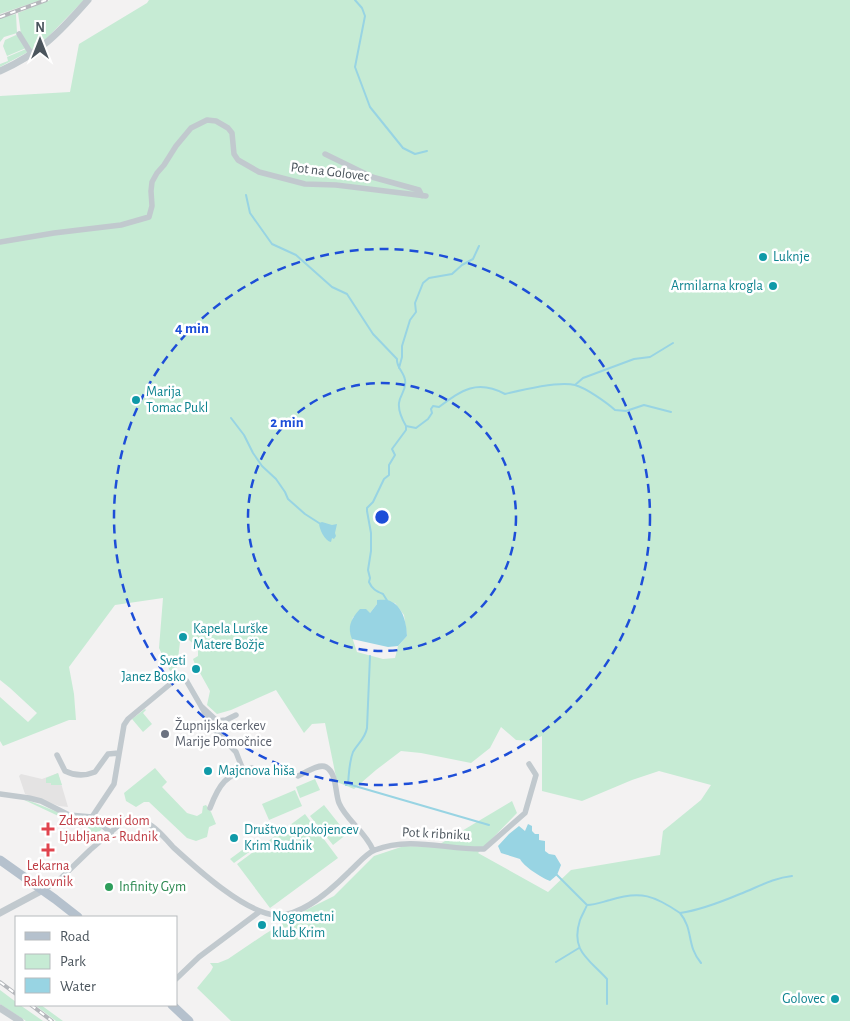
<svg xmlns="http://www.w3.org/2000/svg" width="850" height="1021" font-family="'Alegreya Sans',sans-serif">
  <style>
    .education { fill: #e4e3e3 }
    .green { fill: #c6ebd4; fill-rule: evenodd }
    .water { fill: #98d4e3 }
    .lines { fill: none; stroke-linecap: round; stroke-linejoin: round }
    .stream { stroke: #98d4e3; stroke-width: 2 }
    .minor { stroke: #c1c9ce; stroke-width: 5.5 }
    .tertiary { stroke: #c1c9ce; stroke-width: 7 }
    .primary { stroke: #b5c1cd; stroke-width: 9 }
    .rail-casing { stroke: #b4b7bb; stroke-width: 4 }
    .rail { stroke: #fff; stroke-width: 2; stroke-dasharray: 5.5; stroke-linecap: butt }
    .ring { fill: none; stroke: #1d4ed8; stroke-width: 2.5; stroke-dasharray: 9 6 }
    .culture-dot { fill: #0f9aa8; stroke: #fff; stroke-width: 2 }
    .worship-dot { fill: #6b7280; stroke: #fff; stroke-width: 2 }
    .health-dot { fill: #e0444e; stroke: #fff; stroke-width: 2 }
    .leisure-dot { fill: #2e9e5b; stroke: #fff; stroke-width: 2 }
    .labels { text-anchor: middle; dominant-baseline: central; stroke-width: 5; stroke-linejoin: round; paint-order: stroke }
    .street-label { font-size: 14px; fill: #4b555d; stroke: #fff }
    .culture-label { font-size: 14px; fill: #0d838f; stroke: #fff; text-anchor: start }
    .worship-label { font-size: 14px; fill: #5b616d; stroke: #fff; text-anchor: start }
    .health-label { font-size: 14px; fill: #be3a42; stroke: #fff; text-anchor: start }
    .leisure-label { font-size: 14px; fill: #27864d; stroke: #fff; text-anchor: start }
    .centre { fill: #1d4ed8; stroke: #fff; stroke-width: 2.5 }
    .ring-label { font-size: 15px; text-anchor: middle; font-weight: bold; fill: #1d4ed8; stroke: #fff; stroke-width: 5; stroke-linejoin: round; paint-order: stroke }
  </style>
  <rect width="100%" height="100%" fill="#f3f2f2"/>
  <!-- education -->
  <path class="education" d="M58,773L68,807L59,806L25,794L19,776L21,774L42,779Z"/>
  <!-- green -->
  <path class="green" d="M0,0H41L0,14Z
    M50,0H84L45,40L42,37L34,44L36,47L31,50L21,34L18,13Z
    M149,0H850V1021H231L197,988L211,971L213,967L210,963H218L228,959L265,934L298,914L334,896L374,856L404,846L435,847L512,801L517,813L478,853L548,892L571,870L660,855L663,831L701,800L711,785L659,771L632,780L582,801L542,791V736L531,741L516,740L501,727L490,748L471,763L421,753L401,751L376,770L354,789L337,782L325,723L312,724L304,733L276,690L231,710L217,714L207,705L210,691L200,673L198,672L193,659L198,656V648L189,640L185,633H181L177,668L170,671L159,648L163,598L115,605L69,667L74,694L76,720H69L3,746L0,741V697L28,722L37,713L10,688L0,680V96L70,92L79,44L147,3ZM382,601L395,603L404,615L407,636L398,646L395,658L383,659L357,652L350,631L353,617L370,613L377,604Z
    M16,14L17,33L4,37L0,42V18Z
    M16,35L19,37L26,48L7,56L3,46L5,40Z
    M26,49L28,52L0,67V64L8,61L7,57Z
    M145,709L146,710L143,713L152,724L143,732L132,719Z
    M155,768L167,782L162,787L187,813L197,816L202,813L203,806L206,805L211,812L216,824L209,827L207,837L196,841L187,838L149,802H144L136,807L126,801L124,793Z
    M58,773L62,785H51V783H46V778Z
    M315,779L320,790L300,798L296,787Z
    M295,790L302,806L269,820L262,804Z
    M20,798C37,803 52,810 69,817C85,823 87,816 102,829L89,841L85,835L90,831L86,824L82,825V821L67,820Z
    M324,805L347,834L333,845L310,816Z
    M305,814L338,858L270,908L237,864Z
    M249,845L252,850L234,863L230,859Z
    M0,990L16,1002V1005H20L43,1021H26L0,1004Z
    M35,1005H41L63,1021H56Z"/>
  <!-- water -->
  <path class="water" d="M322,522L332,525L337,524L335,533L336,536L334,539L332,538L331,542C325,541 319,529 319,523Z
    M377,600C382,600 387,599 392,602C403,607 407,625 407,636L398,646L388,647L352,639C347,627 351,619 360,609H366L370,613L377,604Z
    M528,824L532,826V831L535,834H539V840L545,841V851L549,854L555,855L561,865L557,875L550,881C542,878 523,866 520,859L501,853L498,846L509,834L519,826L525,831Z"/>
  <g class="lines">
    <!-- stream -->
    <path class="stream" d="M355,0L362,8L365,16L355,67L370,107L403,148L415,154L427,151
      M246,195L250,213L272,244L296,255L332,287L347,294L373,334L397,359C396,367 404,372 405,380C407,390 400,394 399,403C398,411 402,419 406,426
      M399,368L402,357V346L410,320L416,312L415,303L423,283L429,278L452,274L462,265L473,259L479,246
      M575,385L583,378L634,359L650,357L673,343
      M231,418L244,435L253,453L262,466L276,479L285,492L288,499L305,514L319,523
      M388,602L383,594C376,591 372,589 369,582L370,578L368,570L371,551V533L367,511V508L373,502L384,479L389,475V465L395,455L392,449L406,430V426L416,428L428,419L432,413L431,409L433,406L439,407C462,390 477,379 505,394C521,390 560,381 575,385C586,388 606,402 615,410L626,411L644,405L671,412
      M348,784L489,825
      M346,785L348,784C349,774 349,762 353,752C358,743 365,739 367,728L370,656
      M555,873L587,905C596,905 602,902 610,900C641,890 655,896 680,913C701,910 721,902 740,894C758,887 773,878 792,876
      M587,905C585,910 582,915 580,920C570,951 589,959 607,979V1004
      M680,913C694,930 686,945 701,963
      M556,962L579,948"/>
    <!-- minor -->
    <path class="minor" d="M19,34L32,55
      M325,154L372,177L419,190L422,196
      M0,242L54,233L121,225L149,217L152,206L151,191L152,182L157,173L164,165L176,146L191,128L207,120L216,121L228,128L232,133L234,154L238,160L259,172L305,184L336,185L426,196
      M236,715L226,720L217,721L201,706L213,728L236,752L243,770
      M57,755L65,771C75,776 85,776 95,772L108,754L119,753
      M298,776C305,773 319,763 326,767C337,773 335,793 339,803C346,820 365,831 373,850
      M0,794L29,798L41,801L69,815L92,817L111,833
      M210,808C219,784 226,774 252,768
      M92,817L114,784L124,725L128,719L175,680L180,678L186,680L201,706
      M43,890L59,880L90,850L126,819C133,819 139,819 145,822C156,827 165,838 173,847C196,868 245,913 276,915C302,917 332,889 349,872C357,865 365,854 375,850C411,836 447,850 484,849L525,813L536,775L529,764
      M176,979L199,957L259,912"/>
    <!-- tertiary -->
    <path class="tertiary" d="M0,71C39,54 60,32 88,0
      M0,913L43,890
      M0,1008L20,1021"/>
    <!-- primary -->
    <path class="primary" d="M0,860L55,899L78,917
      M172,1005L189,1021"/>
    <defs>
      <path id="rail" d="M0,17L46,0
        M0,982L16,994
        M31,1005L52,1021"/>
    </defs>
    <!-- rail casing -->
    <use href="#rail" class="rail-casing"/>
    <!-- rail -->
    <use href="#rail" class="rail"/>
  </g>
  <!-- distance rings -->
  <g class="ring">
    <circle cx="382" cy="517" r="134"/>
    <circle cx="382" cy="517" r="268"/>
  </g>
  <!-- markers -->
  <g class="culture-dot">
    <circle cx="763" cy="257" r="5"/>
    <circle cx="773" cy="286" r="5"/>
    <circle cx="136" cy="400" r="5"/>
    <circle cx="183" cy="637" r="5"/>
    <circle cx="196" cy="669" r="5"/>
    <circle cx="208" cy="771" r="5"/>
    <circle cx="234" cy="838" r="5"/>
    <circle cx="262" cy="925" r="5"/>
    <circle cx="835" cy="999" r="5"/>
  </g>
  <circle class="worship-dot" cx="165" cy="734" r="5"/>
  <g class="health-dot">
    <path d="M45.5 821.5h5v5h5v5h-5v5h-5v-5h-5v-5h5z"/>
    <path d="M45.5 842.5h5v5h5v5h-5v5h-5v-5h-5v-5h5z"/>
  </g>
  <circle class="leisure-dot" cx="109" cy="887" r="5"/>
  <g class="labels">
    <!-- street labels -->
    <g class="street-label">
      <text transform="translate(330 172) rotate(7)">Pot na Golovec</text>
      <text transform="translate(436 834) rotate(3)">Pot k ribniku</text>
    </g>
    <!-- culture labels -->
    <g class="culture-label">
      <text x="773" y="257">Luknje</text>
      <text x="763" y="286" text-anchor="end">Armilarna krogla</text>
      <text x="146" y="392">Marija<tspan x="146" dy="16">Tomac Pukl</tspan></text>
      <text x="193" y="629">Kapela Lurške<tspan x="193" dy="16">Matere Božje</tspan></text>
      <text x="186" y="661" text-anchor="end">Sveti<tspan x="186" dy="16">Janez Bosko</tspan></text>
      <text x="218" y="771">Majcnova hiša</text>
      <text x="244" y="830">Društvo upokojencev<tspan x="244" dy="16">Krim Rudnik</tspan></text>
      <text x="272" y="917">Nogometni<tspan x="272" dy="16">klub Krim</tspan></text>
      <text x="825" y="999" text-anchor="end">Golovec</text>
    </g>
    <!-- worship labels -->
    <g class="worship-label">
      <text x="175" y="726">Župnijska cerkev<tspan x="175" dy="16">Marije Pomočnice</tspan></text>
    </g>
    <!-- health labels -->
    <g class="health-label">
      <text x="59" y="821">Zdravstveni dom<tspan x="59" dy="16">Ljubljana - Rudnik</tspan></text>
      <text x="48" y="866" text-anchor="middle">Lekarna<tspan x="48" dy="16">Rakovnik</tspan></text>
    </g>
    <!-- leisure labels -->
    <g class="leisure-label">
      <text x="119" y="887">Infinity Gym</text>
    </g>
  </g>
  <circle cx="382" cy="517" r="8" class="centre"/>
  <g class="ring-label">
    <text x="192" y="333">4 min</text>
    <text x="287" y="427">2 min</text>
  </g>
  <!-- legend -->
  <rect x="15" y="916" width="162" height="90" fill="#ffffff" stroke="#b7bbbe"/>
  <rect x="25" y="932" width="25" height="8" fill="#b5c1cd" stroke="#b7bbbe"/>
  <text x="60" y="941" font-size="15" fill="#4b555d">Road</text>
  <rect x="25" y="954" width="25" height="15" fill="#c6ebd4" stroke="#b7bbbe"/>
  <text x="60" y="966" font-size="15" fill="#4b555d">Park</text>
  <rect x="25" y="978" width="25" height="15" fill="#98d4e3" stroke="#b7bbbe"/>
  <text x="60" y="991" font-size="15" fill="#4b555d">Water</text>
  <!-- north arrow -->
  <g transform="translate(40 40)" stroke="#ffffff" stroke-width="4" paint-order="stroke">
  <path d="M0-4L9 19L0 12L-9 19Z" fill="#4b555d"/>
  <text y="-8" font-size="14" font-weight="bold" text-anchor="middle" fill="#4b555d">N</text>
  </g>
</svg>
